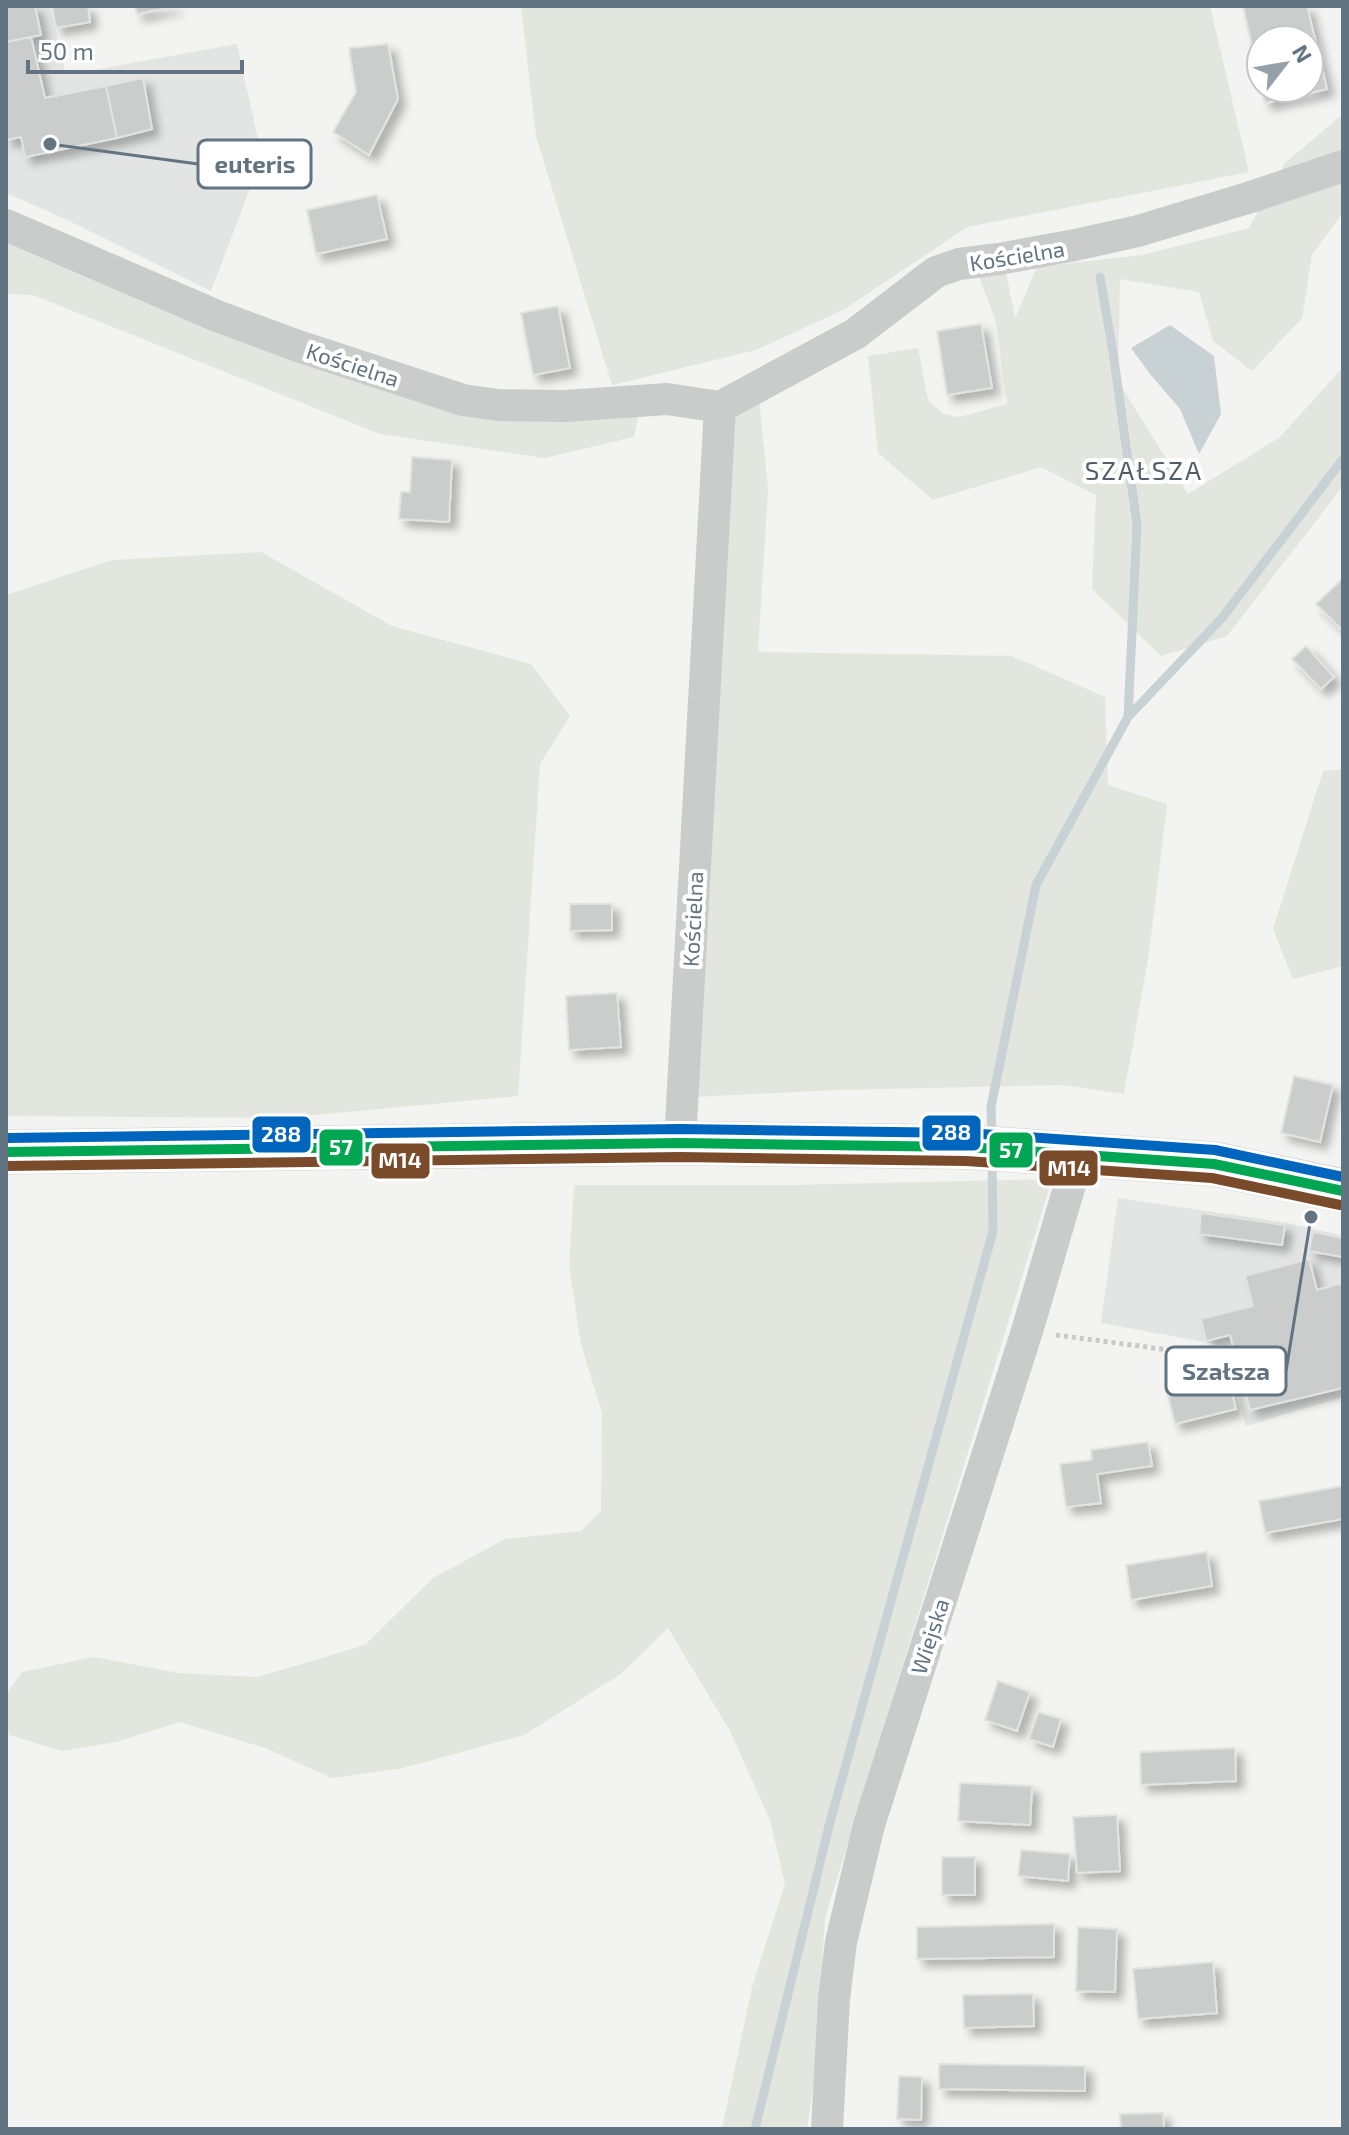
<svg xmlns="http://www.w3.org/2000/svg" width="1349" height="2135" font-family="'Exo 2',sans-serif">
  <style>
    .built { fill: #e3e5e4 }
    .green { fill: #e2e6df }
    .water { fill: #c8d2d4 }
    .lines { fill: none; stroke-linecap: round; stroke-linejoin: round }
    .stream { stroke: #c8d2d4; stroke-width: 9 }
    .building { fill: #cbcdcd; stroke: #e2e2e1; stroke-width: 2; filter: url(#shadow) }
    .major-casing { stroke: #d0d1d0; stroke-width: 45 }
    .path { stroke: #c8c9c9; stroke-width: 5; stroke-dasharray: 4 4; stroke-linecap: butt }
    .minor { stroke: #cacccc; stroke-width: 32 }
    .major { stroke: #dfdfe0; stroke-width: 42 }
    .bus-1-casing { stroke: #fff; stroke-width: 16 }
    .bus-2-casing { stroke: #fff; stroke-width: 16 }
    .bus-3-casing { stroke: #fff; stroke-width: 16 }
    .bus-1 { stroke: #00a651; stroke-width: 10 }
    .bus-2 { stroke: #7a4b2a; stroke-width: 10 }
    .bus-3 { stroke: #0065bd; stroke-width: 10 }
    .labels { text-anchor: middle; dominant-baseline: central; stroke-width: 8; stroke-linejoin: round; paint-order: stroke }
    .street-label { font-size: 22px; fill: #627482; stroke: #fff }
    .quarter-label { font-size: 26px; letter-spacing: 2px; fill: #515d67; stroke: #fff }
    .leader { fill: none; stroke: #627482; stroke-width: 3 }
    .callout-dot { fill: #627482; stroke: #fff; stroke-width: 3 }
    .callout { fill: #fff; stroke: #627482; stroke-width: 3 }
    .callout-label { font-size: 24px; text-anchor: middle; font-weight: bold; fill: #627482 }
    .line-badge { stroke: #fff; stroke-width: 3 }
    .badge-label { font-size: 22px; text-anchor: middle; font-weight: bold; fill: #fff }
  </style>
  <defs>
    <filter id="shadow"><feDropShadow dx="7" dy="7" stdDeviation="4" flood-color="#0004"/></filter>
  </defs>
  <rect width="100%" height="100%" fill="#f3f3f1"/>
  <!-- built -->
  <path class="built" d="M6,6H50L66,75L237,44L262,157L211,291L65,219L6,193Z
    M1118,1198L1287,1223L1343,1236V1397L1246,1426L1226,1346L1101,1323Z"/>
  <!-- green -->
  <path class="green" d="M521,6H1210L1249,172L967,227L845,309L756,350L612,385L536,136Z
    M1343,114V212L1312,255L1302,318L1252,371L1213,341L1199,292L1120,279L1118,381L1188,494L1280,437L1343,367V486L1227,636L1161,656L1092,589L1096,495L1041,467L933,500L878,453L868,356L918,348L928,400L943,414L959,417L1007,404L996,322L977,271L1005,267L1015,318L1037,267L1142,255L1249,228L1285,163Z
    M6,225L463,400H641L634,437L544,458L380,434L33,295L6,294Z
    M759,398L768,489L758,652L1012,656L1105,697L1108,785L1167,804L1149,954L1124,1094L1063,1085L836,1090L695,1097L725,414Z
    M261,552L392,626L531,664L570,716L540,764L518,1096L283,1118L6,1116V595L112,560Z
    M1343,769V966L1293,979L1273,929L1323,771Z
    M1052,1179L825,1918L815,2074L807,2129H722L752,1987L785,1884L770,1820L730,1731L668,1628L621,1674L524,1735L403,1768L332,1778L265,1748L180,1722L116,1742L62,1751L9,1735L6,1724V1694L22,1672L94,1657L179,1673L258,1677L365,1645L433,1578L505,1539L581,1531L601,1511L602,1413L581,1344L569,1266L574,1185H792Z"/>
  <!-- water -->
  <path class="water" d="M1170,325L1214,356L1221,414L1199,454L1180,409L1150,374L1131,348Z"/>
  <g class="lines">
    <!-- stream -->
    <path class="stream" d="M1100,277L1113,352L1137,525L1128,717
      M992,1137L991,1107L1036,885L1128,717L1222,618L1343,459
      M755,2129L829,1826L993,1231L992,1160"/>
  </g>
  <!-- building -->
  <path class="building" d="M6,6H35L41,35L6,42Z
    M52,6H88L90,22L56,28Z
    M135,6H177L137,14Z
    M1243,6H1307L1327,89L1265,103L1261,88H1309V40H1261V86Z
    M31,37L45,98L106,86L117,138L25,157L21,137L6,140V42Z
    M388,44L398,99L369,155L333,132L356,92L349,48Z
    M143,78L152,129L117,138L106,86Z
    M377,195L387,239L316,254L307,210Z
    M558,306L570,368L533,375L521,313Z
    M981,324L992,388L947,395L937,331Z
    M412,457L452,460L449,522L399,519L401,492H410Z
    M1343,578V631L1316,604Z
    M1306,646L1334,677L1321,689L1292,659Z
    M570,904H612V930L570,931Z
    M617,993L621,1047L569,1050L566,996Z
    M1294,1076L1333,1085L1320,1142L1281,1133Z
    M1201,1213L1285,1225L1282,1245L1199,1234Z
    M1313,1232L1343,1238V1257L1309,1251Z
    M1309,1259L1317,1290L1343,1283V1388L1250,1410L1230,1335L1206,1341L1201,1319L1253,1306L1245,1276Z
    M1227,1372L1236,1409L1175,1424L1166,1387Z
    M1148,1442L1152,1466L1097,1474L1101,1503L1066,1507L1060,1464L1092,1460L1091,1450Z
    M1343,1486V1519L1265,1533L1259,1501Z
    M1207,1552L1212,1586L1131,1600L1126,1565Z
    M998,1681L1030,1692L1017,1731L985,1720Z
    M1038,1712L1061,1719L1053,1747L1029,1739Z
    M1235,1748L1236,1781L1141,1785L1140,1752Z
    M960,1783L1032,1786L1030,1825L958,1821Z
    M1117,1815L1120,1871L1077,1873L1073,1817Z
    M1021,1850L1070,1854L1068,1881L1018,1876Z
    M942,1857H975V1895H942Z
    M1054,1924V1957L917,1959V1927Z
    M1078,1927L1117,1929L1115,1992L1076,1991Z
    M1213,1962L1217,2013L1138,2019L1133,1969Z
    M1033,1994L1034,2026L964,2028L963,1995Z
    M939,2064L1085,2066V2091L939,2089Z
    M899,2076L922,2077L921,2120L897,2119Z
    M1163,2113L1164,2129H1121L1120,2114Z"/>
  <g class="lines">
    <defs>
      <path id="major" d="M6,1152L680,1143L967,1147L1214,1164L1343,1191"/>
    </defs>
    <!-- major casing -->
    <use href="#major" class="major-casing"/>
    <!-- path -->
    <path class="path" d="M1056,1335L1214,1356"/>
    <!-- minor -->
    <path class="minor" d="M6,225L217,316L298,346L463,400L498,405L565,406L667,399L720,407L855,334L936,272L959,264L999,259L1075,245L1138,231L1251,197L1343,166
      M680,1143L720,407
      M827,2129L834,1999L841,1942L869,1825L1027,1331L1079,1154"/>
    <!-- major -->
    <use href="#major" class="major"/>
    <defs>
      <path id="bus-1" d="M6,1152L680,1143L967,1147L1214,1164L1343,1191"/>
      <path id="bus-2" d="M6,1166L680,1157L966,1161L1212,1178L1340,1205"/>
      <path id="bus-3" d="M6,1138L680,1129L967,1133L1215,1150L1343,1177"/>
    </defs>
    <!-- bus-1 casing -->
    <use href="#bus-1" class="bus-1-casing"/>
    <!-- bus-2 casing -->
    <use href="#bus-2" class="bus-2-casing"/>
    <!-- bus-3 casing -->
    <use href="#bus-3" class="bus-3-casing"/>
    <!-- bus-1 -->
    <use href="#bus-1" class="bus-1"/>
    <!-- bus-2 -->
    <use href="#bus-2" class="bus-2"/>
    <!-- bus-3 -->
    <use href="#bus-3" class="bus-3"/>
  </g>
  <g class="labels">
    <!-- street labels -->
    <g class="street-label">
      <text transform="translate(1017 255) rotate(-9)">Kościelna</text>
      <text transform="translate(353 364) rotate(18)">Kościelna</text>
      <text transform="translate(692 919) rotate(-87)">Kościelna</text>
      <text transform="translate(929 1636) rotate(-72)">Wiejska</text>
    </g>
    <!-- quarter labels -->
    <g class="quarter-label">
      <text x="1144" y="469">SZAŁSZA</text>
    </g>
  </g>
  <!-- callouts -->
  <path class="leader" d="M50 144L198 164M1311 1217L1286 1371"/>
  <g class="callout-dot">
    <circle cx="50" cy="144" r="8"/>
    <circle cx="1311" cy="1217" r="8"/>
  </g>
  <g class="callout">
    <rect x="198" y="140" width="113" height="48" rx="8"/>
    <rect x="1166" y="1347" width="120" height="48" rx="8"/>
  </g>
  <g class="callout-label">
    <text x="255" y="173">euteris</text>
    <text x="1226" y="1380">Szałsza</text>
  </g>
  <g class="line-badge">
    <rect x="921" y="1114" width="61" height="38" rx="8" fill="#0065bd"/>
    <rect x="251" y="1115" width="61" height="39" rx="8" fill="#0065bd"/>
    <rect x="318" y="1128" width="46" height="39" rx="8" fill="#00a651"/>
    <rect x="988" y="1131" width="46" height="38" rx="8" fill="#00a651"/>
    <rect x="370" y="1142" width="61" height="38" rx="8" fill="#7a4b2a"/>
    <rect x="1038" y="1149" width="61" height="38" rx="8" fill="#7a4b2a"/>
  </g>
  <g class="badge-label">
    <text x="951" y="1140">288</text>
    <text x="281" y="1142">288</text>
    <text x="341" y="1155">57</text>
    <text x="1011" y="1158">57</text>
    <text x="400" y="1168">M14</text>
    <text x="1069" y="1176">M14</text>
  </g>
  <!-- border -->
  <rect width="1349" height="2135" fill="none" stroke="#627482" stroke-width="16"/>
  <!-- north arrow -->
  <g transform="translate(1285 64) rotate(59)"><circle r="38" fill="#ffffff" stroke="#c0c7cd" stroke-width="2"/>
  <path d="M0-6L14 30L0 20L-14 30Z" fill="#95a0a9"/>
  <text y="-12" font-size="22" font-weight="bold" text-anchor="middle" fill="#627482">N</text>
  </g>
  <!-- scale -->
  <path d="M28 60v12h214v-12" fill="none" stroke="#627482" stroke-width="4"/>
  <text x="40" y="60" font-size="24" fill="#627482" stroke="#ffffff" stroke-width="6" paint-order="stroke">50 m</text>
</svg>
